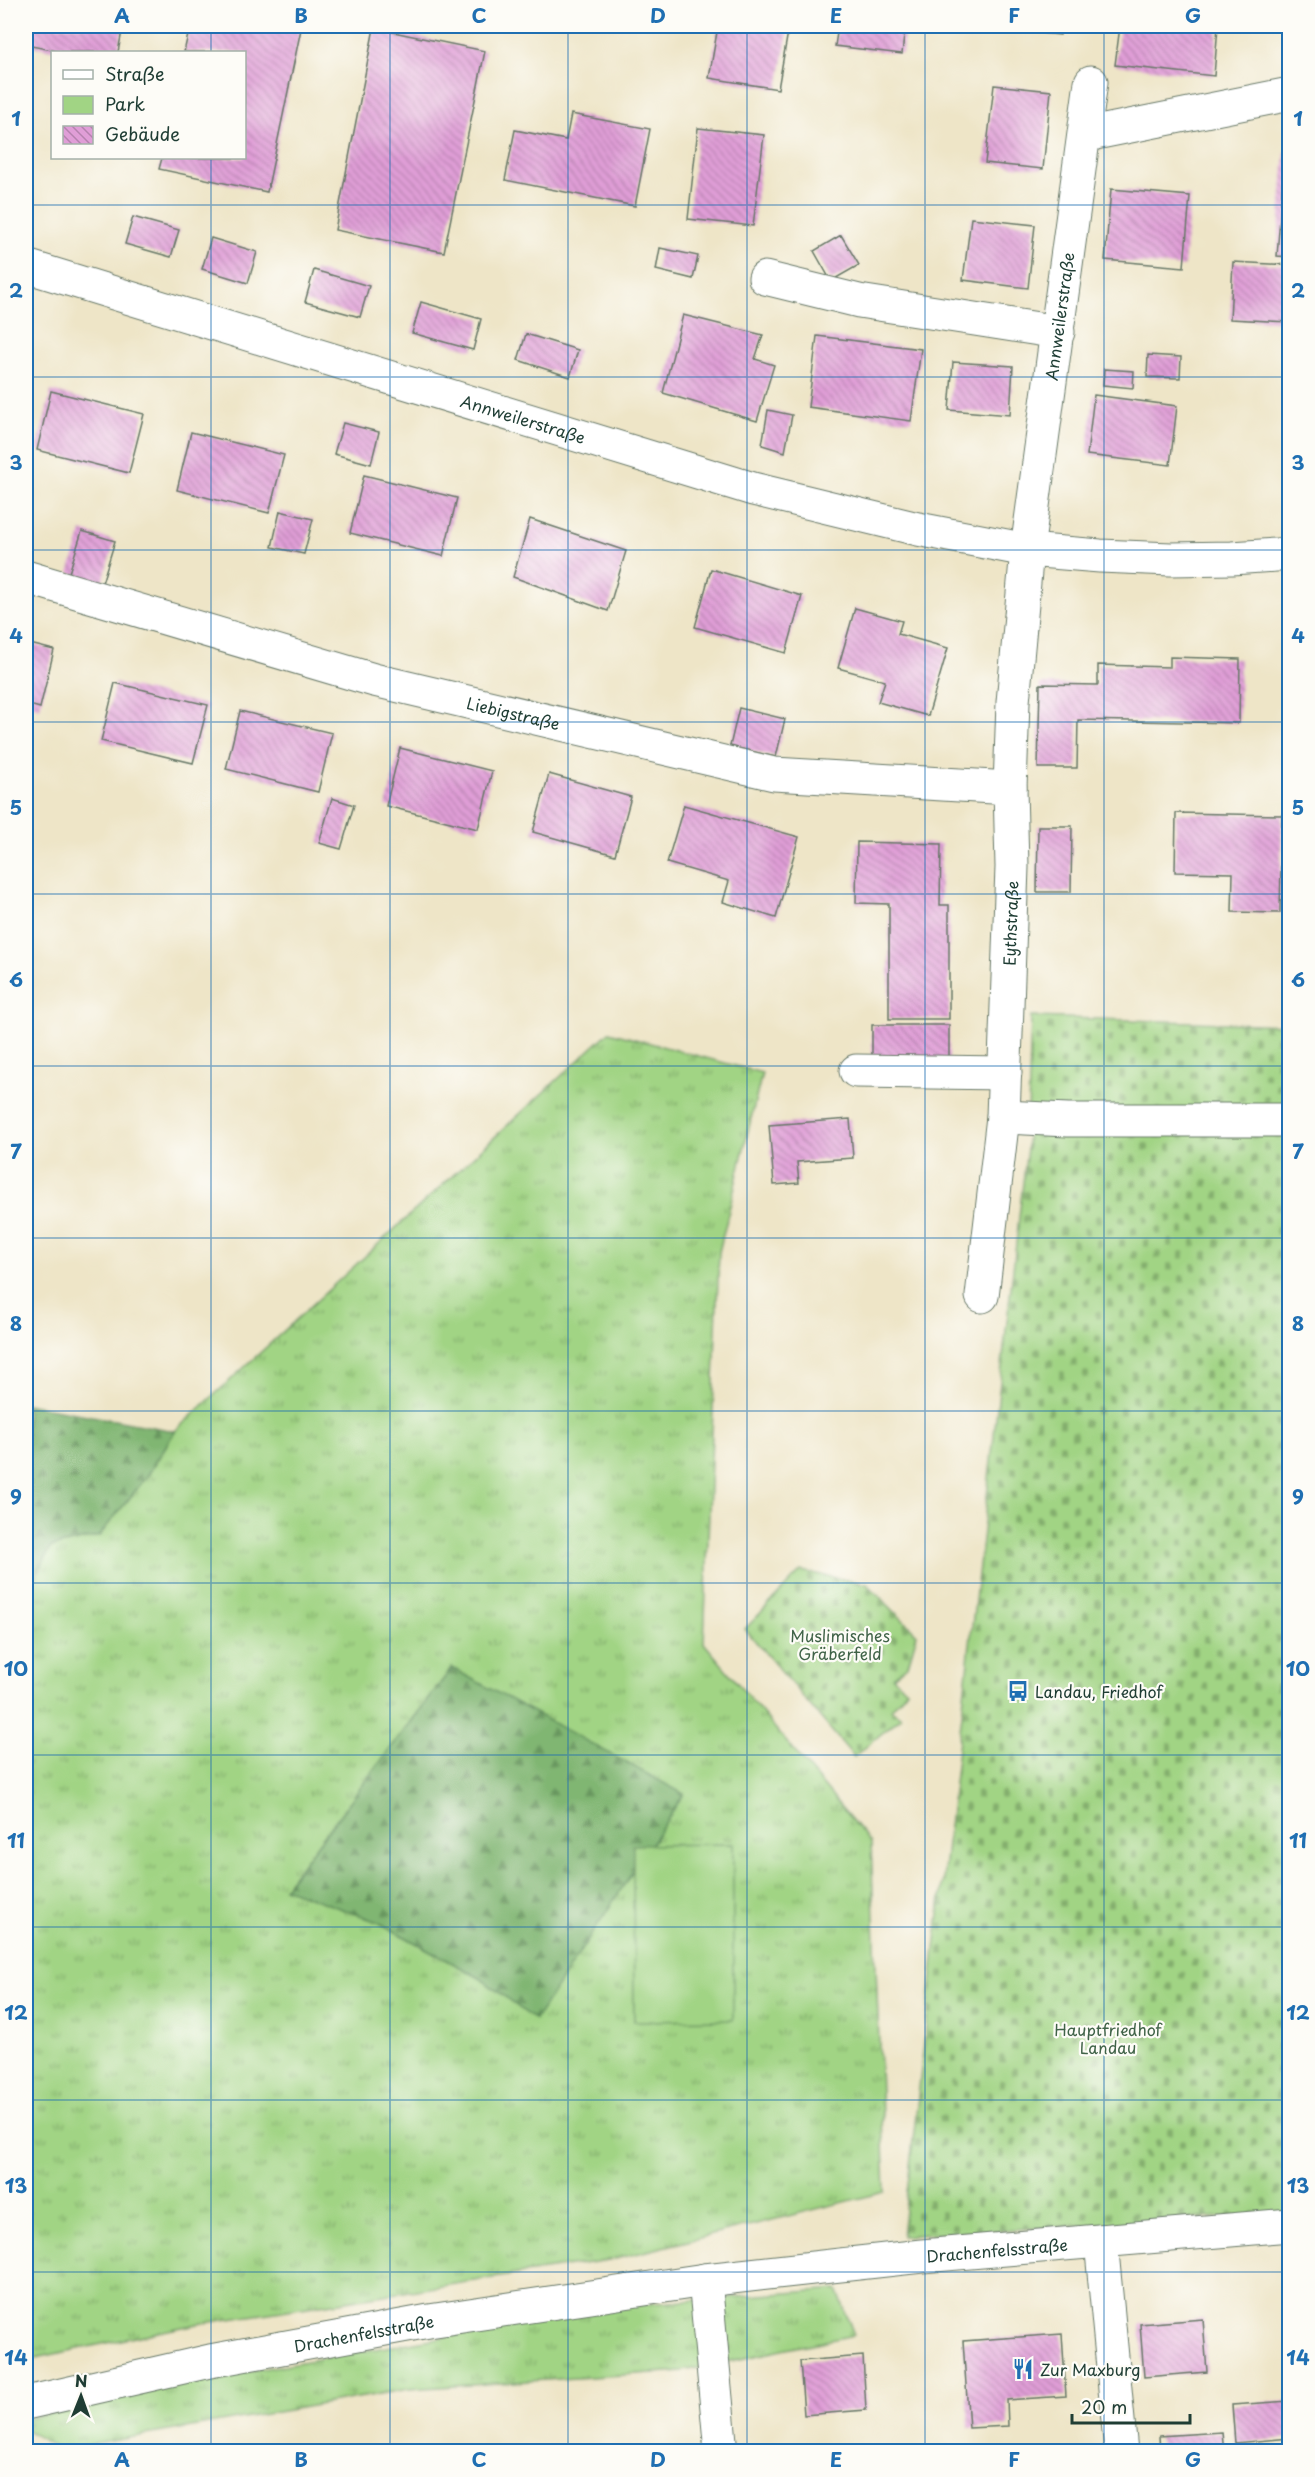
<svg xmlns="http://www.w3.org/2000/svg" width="1315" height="2477" font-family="'Playpen Sans',sans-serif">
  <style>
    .grass { fill: url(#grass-tufts); stroke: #60885c; stroke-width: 1.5; fill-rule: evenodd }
    .forest { fill: url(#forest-firs); stroke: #507a53; stroke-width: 1.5 }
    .cemetery { fill: url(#cemetery-stones); stroke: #60885c; stroke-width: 1.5 }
    .park { fill: #a1d484; stroke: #60885c; stroke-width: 1.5 }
    .building { fill: url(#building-back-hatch) }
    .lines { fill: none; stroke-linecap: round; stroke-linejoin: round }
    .minor-casing { stroke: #677867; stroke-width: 35 }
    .minor { stroke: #fff; stroke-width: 33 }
    .grid { fill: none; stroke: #1f6fb2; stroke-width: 1.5; stroke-opacity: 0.55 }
    .labels { text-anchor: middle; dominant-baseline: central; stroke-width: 4.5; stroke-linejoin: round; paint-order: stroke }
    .street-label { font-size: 16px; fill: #1f3d34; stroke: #fdfcf7 }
    .park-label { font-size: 16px; fill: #406348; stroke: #fdfcf7 }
    .poi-label { font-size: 16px; fill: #1f3d34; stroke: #fdfcf7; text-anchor: start }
    .neatline { fill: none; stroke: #1f6fb2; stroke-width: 2 }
    .grid-label { font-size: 20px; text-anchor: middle; font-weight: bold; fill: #1f6fb2 }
  </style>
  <defs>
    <pattern id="grass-tufts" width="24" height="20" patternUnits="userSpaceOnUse" patternTransform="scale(1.5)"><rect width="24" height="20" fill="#a1d484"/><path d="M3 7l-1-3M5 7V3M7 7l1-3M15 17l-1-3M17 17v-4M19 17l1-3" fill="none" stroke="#83ad6d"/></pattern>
    <pattern id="forest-firs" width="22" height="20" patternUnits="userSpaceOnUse" patternTransform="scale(1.5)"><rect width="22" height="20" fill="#80b672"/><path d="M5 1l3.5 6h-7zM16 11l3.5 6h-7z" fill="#68955e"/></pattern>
    <pattern id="cemetery-stones" width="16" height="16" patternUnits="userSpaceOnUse" patternTransform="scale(1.5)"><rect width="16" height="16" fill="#a1d484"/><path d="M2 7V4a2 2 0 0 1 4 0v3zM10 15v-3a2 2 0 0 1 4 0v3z" fill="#83ad6d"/></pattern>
    <pattern id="building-back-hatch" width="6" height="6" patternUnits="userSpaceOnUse" patternTransform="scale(1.5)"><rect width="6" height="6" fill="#e09ed7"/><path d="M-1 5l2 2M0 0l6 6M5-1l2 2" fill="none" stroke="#b582af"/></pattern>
  </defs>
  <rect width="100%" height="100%" fill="#fdfcf7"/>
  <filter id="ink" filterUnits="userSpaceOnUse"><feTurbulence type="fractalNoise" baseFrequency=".0167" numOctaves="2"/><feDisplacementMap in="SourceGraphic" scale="12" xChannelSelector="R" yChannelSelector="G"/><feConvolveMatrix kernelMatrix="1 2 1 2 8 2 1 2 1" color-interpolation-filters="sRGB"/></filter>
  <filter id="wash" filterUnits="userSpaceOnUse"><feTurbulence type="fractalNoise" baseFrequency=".008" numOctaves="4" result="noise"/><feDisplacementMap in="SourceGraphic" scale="24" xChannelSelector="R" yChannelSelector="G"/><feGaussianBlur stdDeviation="1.35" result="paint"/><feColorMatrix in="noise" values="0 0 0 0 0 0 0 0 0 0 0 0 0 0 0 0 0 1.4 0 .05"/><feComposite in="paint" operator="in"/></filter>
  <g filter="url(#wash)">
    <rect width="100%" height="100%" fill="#eee5c7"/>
    <!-- grass -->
    <path class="grass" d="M609,1032L762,1073L719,1252L704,1643L871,1843L885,2192L615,2259L192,2325L26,2360V1596L51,1547L99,1536L148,1475L175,1431ZM452,1668L535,2020L480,1978L378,1922L284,1888Z
      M837,2289L854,2335L683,2371L409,2389L60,2450L26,2430V2419L204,2379L620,2306Z"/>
    <!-- forest -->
    <path class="forest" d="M26,1404L175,1431L148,1475L99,1536L51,1547L26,1596Z
      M452,1668L684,1794L535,2020L480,1978L378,1922L284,1888Z"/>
    <!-- cemetery -->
    <path class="cemetery" d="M1031,1017L1289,1025V2213L902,2236L1027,1148Z
      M801,1571L867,1584L917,1634L908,1665L893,1677L907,1690L891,1709L901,1717L854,1757L745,1629Z"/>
    <!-- park -->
    <path class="park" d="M733,1844V2020L634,2021L633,1845Z"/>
    <g id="blocks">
      <!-- building -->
      <path class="building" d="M26,26H123L118,52H62L26,45Z
        M190,26H282L301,29L267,192L159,169L162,158H244V52H184Z
        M718,26H789L778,89L709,78Z
        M838,26H905L902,54L835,46Z
        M965,26H1061L1060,35Z
        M1120,26H1218L1214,76L1115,65Z
        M374,28L485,51L444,252L335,230Z
        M994,85L1051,91L1043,169L985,163Z
        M571,114L650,129L635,206L505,180L515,130L566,140Z
        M698,128L764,135L753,226L688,219Z
        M1285,152L1290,153V257L1277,256Z
        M1111,189L1190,196L1184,267L1105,260Z
        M133,217L179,230L171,257L125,244Z
        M971,218L1035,225L1028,288L963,280Z
        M841,235L859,265L831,281L814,251Z
        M211,238L257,252L248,283L202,269Z
        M660,248L698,256L693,279L656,270Z
        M1233,262L1290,265V322L1230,319Z
        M314,270L369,286L360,317L305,302Z
        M421,302L481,319L473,350L412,333Z
        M683,315L763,335L755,359L774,365L757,421L663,393Z
        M526,334L578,350L570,377L518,360Z
        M817,336L921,349L911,421L808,407Z
        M1148,355L1181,357L1180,378L1147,377Z
        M953,362L1013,366L1010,415L949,410Z
        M1104,369L1134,371L1133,388L1103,385Z
        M51,391L144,414L129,473L37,450Z
        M1094,395L1177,406L1170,465L1087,455Z
        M768,410L792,415L785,452L762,445Z
        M343,423L379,432L371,464L334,454Z
        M191,432L284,455L269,513L177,490Z
        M364,475L457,498L443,556L350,533Z
        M280,511L313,519L304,554L272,547Z
        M530,519L626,551L608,611L513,577Z
        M82,531L115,541L102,583L69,573Z
        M711,569L802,596L786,653L695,627Z
        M855,608L902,621L898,634L948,648L928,716L878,702L885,681L838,668Z
        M26,643L54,650L40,708L26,704Z
        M1170,657L1240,659L1239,723L1078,720L1077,768H1038L1040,684L1098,685V665L1170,667Z
        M115,683L208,705L193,763L101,741Z
        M739,708L785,719L776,757L730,746Z
        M240,711L332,733L318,792L226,769Z
        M400,748L492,771L478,829L386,806Z
        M549,774L631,797L615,855L533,832Z
        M332,798L354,805L341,849L319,843Z
        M684,805L799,837L776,918L723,902L729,881L667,863Z
        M1176,813L1282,815L1280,913L1232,912L1233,873L1175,872Z
        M1038,826H1072L1071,892H1037Z
        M857,842L941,844L940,905H949V1019H889V904L856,903Z
        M872,1025H949V1062H872Z
        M850,1119L853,1158L797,1162L799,1183L774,1185L769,1125Z
        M1203,2319L1207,2372L1144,2377L1140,2324Z
        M1062,2334L1066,2396L1007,2400L1008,2426L969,2428L963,2341Z
        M863,2356L866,2410L804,2415L800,2361Z
        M1290,2401V2438L1235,2443L1232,2405Z
        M1222,2432L1224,2452H1160L1159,2436Z"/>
    </g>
  </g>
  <g filter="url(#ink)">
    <use href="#blocks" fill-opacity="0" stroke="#677867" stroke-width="1.5"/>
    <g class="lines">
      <defs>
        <g id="minor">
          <path d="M1085,135L1290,94"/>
          <path id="s1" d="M26,266L753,489L918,529L1027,550L1100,556L1171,559L1232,558L1290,554"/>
          <path d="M765,278L859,301L1058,332"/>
          <path id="s2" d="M26,577L374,680L774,774L1010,788"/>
          <path d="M856,1071L1005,1073"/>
          <path d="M1003,1117L1068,1120H1290"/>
          <path id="s3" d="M982,1296L1003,1117L1012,867L1010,788L1013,702L1027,550L1091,82"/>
          <path d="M1101,2241L1121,2452"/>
          <path d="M705,2280L721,2452"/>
          <path id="s4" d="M26,2403L210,2361L429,2321L705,2280L922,2256L1290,2225"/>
        </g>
      </defs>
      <!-- minor casing -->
      <use href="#minor" class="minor-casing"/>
      <!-- minor -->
      <use href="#minor" class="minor"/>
    </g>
  </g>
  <!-- grid -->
  <path class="grid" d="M211,26V52M390,26V2452M568,26V2452M747,26V2452M925,26V2452M1104,26V2452M211,158V2452M26,205H1290M26,377H1290M26,550H1290M26,722H1290M26,894H1290M26,1066H1290M26,1238H1290M26,1411H1290M26,1583H1290M26,1755H1290M26,1927H1290M26,2100H1290M26,2272H1290"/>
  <!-- icons -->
  <defs>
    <symbol id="bus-bare" viewBox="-9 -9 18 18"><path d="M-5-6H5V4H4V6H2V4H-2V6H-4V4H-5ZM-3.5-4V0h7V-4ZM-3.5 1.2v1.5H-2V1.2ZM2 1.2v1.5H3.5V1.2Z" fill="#1f6fb2" stroke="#fdfcf7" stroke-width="2.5" paint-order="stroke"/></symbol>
    <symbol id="restaurant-bare" viewBox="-9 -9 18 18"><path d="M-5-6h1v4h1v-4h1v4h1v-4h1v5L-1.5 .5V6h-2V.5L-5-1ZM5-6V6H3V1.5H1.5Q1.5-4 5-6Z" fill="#1f6fb2" stroke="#fdfcf7" stroke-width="2.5" paint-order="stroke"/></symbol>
  </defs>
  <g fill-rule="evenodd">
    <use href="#bus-bare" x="1003" y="1676" width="30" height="30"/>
    <use href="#restaurant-bare" x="1008" y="2354" width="30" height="30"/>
  </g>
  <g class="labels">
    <!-- street labels -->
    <g class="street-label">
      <text stroke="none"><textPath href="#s3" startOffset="984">Annweilerstraße</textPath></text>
      <text stroke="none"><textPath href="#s1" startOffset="520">Annweilerstraße</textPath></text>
      <text stroke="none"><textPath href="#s2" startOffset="506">Liebigstraße</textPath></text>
      <text stroke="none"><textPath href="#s3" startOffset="374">Eythstraße</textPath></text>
      <text stroke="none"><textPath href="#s4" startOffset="984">Drachenfelsstraße</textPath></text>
      <text stroke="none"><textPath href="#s4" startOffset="345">Drachenfelsstraße</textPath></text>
    </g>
    <!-- park labels -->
    <g class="park-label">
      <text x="840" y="1635">Muslimisches<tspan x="840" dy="18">Gräberfeld</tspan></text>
      <text x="1108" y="2029">Hauptfriedhof<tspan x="1108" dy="18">Landau</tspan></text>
    </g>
    <!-- poi labels -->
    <g class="poi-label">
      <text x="1035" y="1691">Landau, Friedhof</text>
      <text x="1040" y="2369">Zur Maxburg</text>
    </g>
  </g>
  <!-- margin -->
  <rect width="1315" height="2477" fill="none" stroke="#fdfcf7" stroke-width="66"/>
  <!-- legend -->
  <rect x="51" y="51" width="195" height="108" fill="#fdfcf7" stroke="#a4b0a9" stroke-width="1.5"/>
  <rect x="63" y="70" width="30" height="9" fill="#ffffff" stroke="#a4b0a9" stroke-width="1.5"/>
  <text x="105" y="81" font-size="18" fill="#1f3d34">Straße</text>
  <rect x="63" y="96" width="30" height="18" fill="#a1d484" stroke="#a4b0a9" stroke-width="1.5"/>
  <text x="105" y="111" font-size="18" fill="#1f3d34">Park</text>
  <rect x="63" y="126" width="30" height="18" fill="url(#building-back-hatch)" stroke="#a4b0a9" stroke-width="1.5"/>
  <text x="105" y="141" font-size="18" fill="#1f3d34">Gebäude</text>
  <!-- north arrow -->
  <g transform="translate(81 2396) rotate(1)" stroke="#fdfcf7" stroke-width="4.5" paint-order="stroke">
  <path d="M0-4.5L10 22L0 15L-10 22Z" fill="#1f3d34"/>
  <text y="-9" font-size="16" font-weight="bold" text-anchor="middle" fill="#1f3d34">N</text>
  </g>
  <!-- scale -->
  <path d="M1072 2414v9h118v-9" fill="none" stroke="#1f3d34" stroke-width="3"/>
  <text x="1081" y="2414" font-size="18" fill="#1f3d34" stroke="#fdfcf7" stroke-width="4.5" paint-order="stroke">20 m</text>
  <rect x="33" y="33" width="1249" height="2411" class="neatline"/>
  <g class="grid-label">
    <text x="122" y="23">A</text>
    <text x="301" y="23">B</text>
    <text x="479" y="23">C</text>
    <text x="658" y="23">D</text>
    <text x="836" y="23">E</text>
    <text x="1014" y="23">F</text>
    <text x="1193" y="23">G</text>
    <text x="16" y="126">1</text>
    <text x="1298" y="126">1</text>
    <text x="16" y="298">2</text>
    <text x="1298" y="298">2</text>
    <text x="16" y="470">3</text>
    <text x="1298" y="470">3</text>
    <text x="16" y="643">4</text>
    <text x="1298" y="643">4</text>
    <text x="16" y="815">5</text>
    <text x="1298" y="815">5</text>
    <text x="16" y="987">6</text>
    <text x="1298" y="987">6</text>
    <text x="16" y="1159">7</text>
    <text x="1298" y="1159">7</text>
    <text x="16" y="1331">8</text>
    <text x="1298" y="1331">8</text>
    <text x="16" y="1504">9</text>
    <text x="1298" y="1504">9</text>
    <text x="16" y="1676">10</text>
    <text x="1298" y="1676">10</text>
    <text x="16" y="1848">11</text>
    <text x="1298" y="1848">11</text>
    <text x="16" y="2020">12</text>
    <text x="1298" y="2020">12</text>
    <text x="16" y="2193">13</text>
    <text x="1298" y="2193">13</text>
    <text x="16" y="2365">14</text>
    <text x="1298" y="2365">14</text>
    <text x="122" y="2467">A</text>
    <text x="301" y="2467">B</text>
    <text x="479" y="2467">C</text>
    <text x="658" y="2467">D</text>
    <text x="836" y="2467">E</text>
    <text x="1014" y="2467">F</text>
    <text x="1193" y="2467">G</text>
  </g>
</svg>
